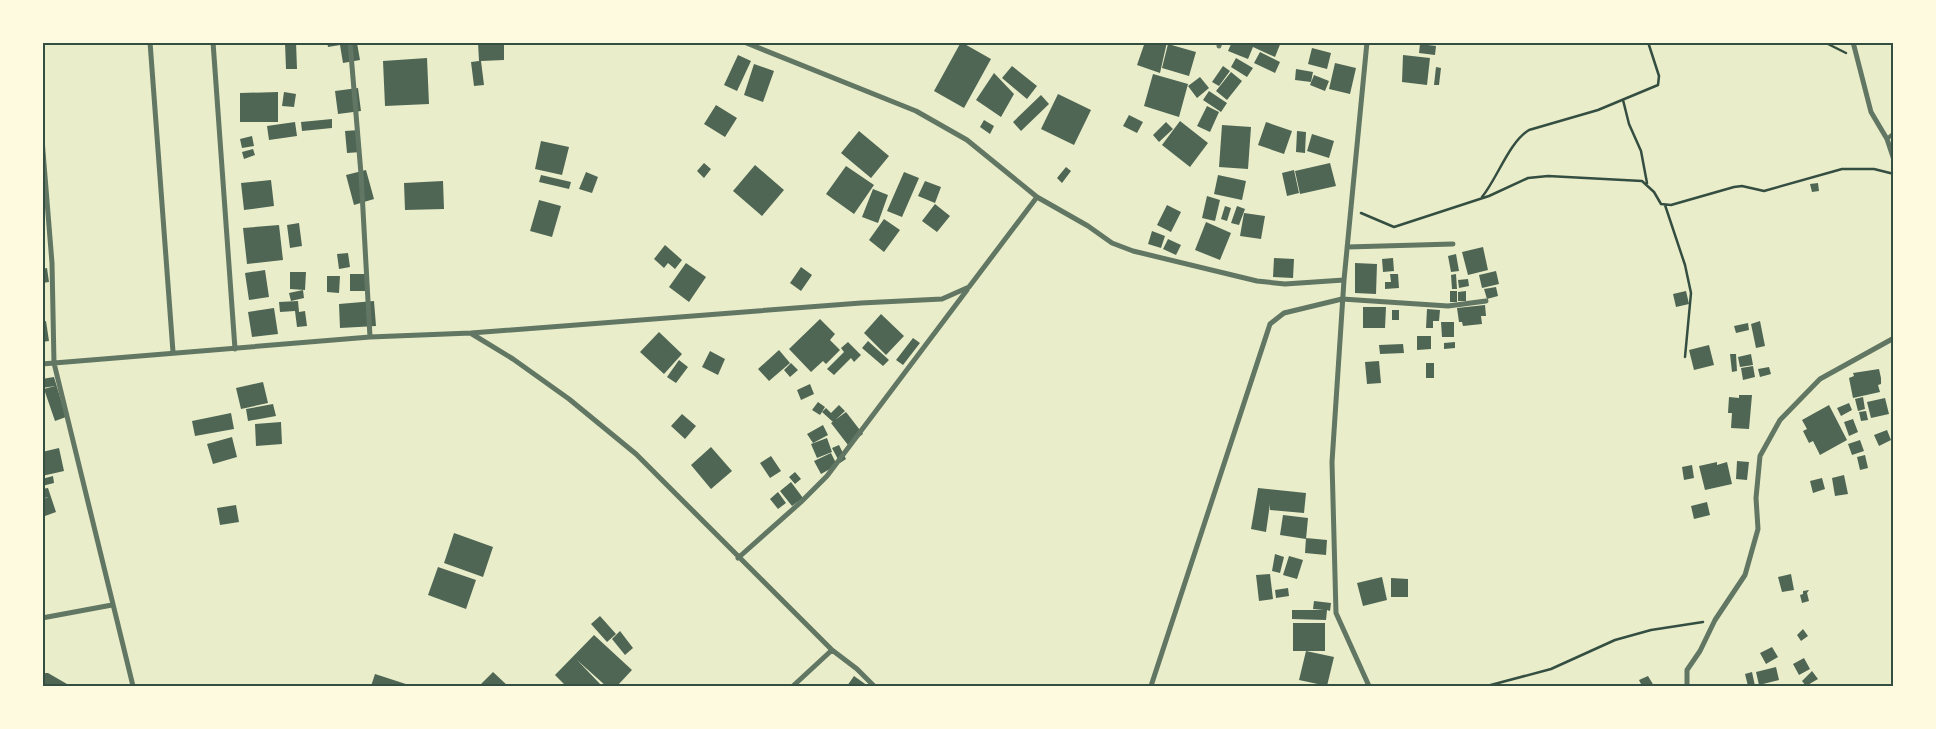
<svg xmlns="http://www.w3.org/2000/svg" width="1936" height="729" font-family="'Archivo Narrow',sans-serif">
  <style>
    .building { fill: #4f6655 }
    .lines { fill: none; stroke-linecap: round; stroke-linejoin: round }
    .path { stroke: #344e41; stroke-width: 2.5 }
    .service { stroke: #617663; stroke-width: 4 }
    .minor { stroke: #617663; stroke-width: 5 }
    .neatline { fill: none; stroke: #344e41; stroke-width: 2 }
  </style>
  <rect width="100%" height="100%" fill="#e9edc9"/>
  <!-- building -->
  <path class="building" d="M296,42L297,69H286L285,43Z
    M327,42L357,43L360,60L343,63L340,45L328,47Z
    M478,42H504V60L481,61L484,85L474,86L471,62L479,61Z
    M961,42L991,59L964,108L934,91Z
    M1145,42H1167L1160,73L1137,65Z
    M1232,42H1281L1275,57L1253,47L1248,59L1228,51Z
    M1168,44L1196,52L1189,76L1162,68Z
    M1420,44L1436,46L1435,55L1419,53Z
    M1312,48L1331,53L1327,69L1308,64Z
    M1260,52L1280,62L1275,73L1254,63Z
    M738,55L751,61L737,91L724,85Z
    M1403,55L1430,58L1427,85L1402,82Z
    M427,58L429,104L385,106L383,61Z
    M1236,58L1253,68L1247,77L1231,67Z
    M1335,63L1356,68L1350,94L1329,89Z
    M754,64L774,71L763,102L744,95Z
    M1012,66L1037,86L1027,99L1002,78Z
    M1223,66L1230,71L1219,86L1212,82Z
    M1436,67L1441,68L1439,85H1434Z
    M1296,69L1313,72L1311,82L1295,80Z
    M1231,72L1242,81L1227,100L1216,91Z
    M994,73L1014,94L1001,117L976,100Z
    M1153,74L1188,84L1179,117L1144,106Z
    M1314,75L1329,81L1325,91L1310,85Z
    M1200,77L1209,88L1197,98L1188,86Z
    M358,88L361,111L338,114L335,91Z
    M1209,91L1227,103L1221,112L1203,100Z
    M278,92V122H240V93Z
    M284,92L296,94L294,107L282,106Z
    M1058,94L1091,110L1074,145L1041,129Z
    M1041,95L1049,104L1021,131L1013,122Z
    M716,105L737,118L725,137L704,124Z
    M1207,106L1219,112L1210,132L1197,126Z
    M1129,115L1143,122L1137,133L1123,126Z
    M332,119V128L302,131L301,122Z
    M984,120L994,126L990,134L980,127Z
    M1180,121L1208,143L1190,167L1162,145Z
    M295,122L297,136L269,140L267,126Z
    M1166,122L1173,129L1159,142L1153,135Z
    M1266,122L1292,131L1284,154L1258,145Z
    M1222,125L1251,127L1248,169L1219,167Z
    M359,130L361,152L347,153L345,131Z
    M859,131L889,156L871,178L841,153Z
    M1297,131L1306,132L1305,153L1296,152Z
    M1312,134L1334,141L1329,158L1307,151Z
    M252,136L254,146L242,148L240,139Z
    M541,141L569,147L562,175L535,169Z
    M253,149L255,155L244,159L242,152Z
    M704,163L711,169L704,178L697,171Z
    M1330,163L1336,186L1300,194L1295,171Z
    M755,165L784,190L762,216L733,191Z
    M846,166L874,185L854,214L826,194Z
    M1066,167L1071,171L1062,183L1057,178Z
    M366,170L374,199L354,205L346,175Z
    M1294,170L1299,193L1287,196L1282,173Z
    M586,172L598,177L592,193L579,189Z
    M904,172L919,178L902,217L887,211Z
    M541,175L571,182L569,189L539,182Z
    M1218,175L1246,181L1242,200L1214,194Z
    M271,180L274,206L244,210L241,183Z
    M443,181L444,209L405,210L404,183Z
    M925,181L941,187L935,203L918,196Z
    M1818,183L1819,191L1812,192L1810,184Z
    M873,189L888,195L878,223L862,217Z
    M1207,196L1220,200L1215,221L1202,218Z
    M539,200L561,206L552,237L530,231Z
    M935,204L950,216L937,232L922,221Z
    M1167,205L1181,212L1171,232L1157,225Z
    M1225,206L1231,208L1227,221L1221,219Z
    M1237,206L1245,209L1239,225L1231,223Z
    M1244,213L1265,216L1261,239L1240,236Z
    M884,219L900,230L884,252L869,240Z
    M1206,222L1231,233L1220,260L1195,250Z
    M299,223L302,246L290,248L287,225Z
    M279,225L283,260L247,264L243,228Z
    M1152,231L1165,236L1161,248L1148,244Z
    M1168,239L1181,245L1176,255L1163,249Z
    M665,245L682,260L675,269L668,263L664,268L654,259Z
    M1483,247L1488,270L1468,275L1462,252Z
    M348,253L350,267L339,269L337,254Z
    M1456,254L1459,271L1451,272L1448,256Z
    M1274,258L1294,259L1293,278L1273,277Z
    M1393,258L1394,271L1383,272L1382,259Z
    M686,263L706,277L689,302L669,287Z
    M1355,263L1377,264L1376,294L1355,293Z
    M801,267L812,275L801,291L790,283Z
    M47,268L49,282L42,283V269Z
    M265,270L269,297L249,300L245,273Z
    M1496,271L1499,284L1482,288L1479,275Z
    M290,272H306L305,290L290,289Z
    M350,274H368V291H350Z
    M1390,274H1398L1399,288L1385,289V282H1391Z
    M1456,274L1457,289H1452L1451,275Z
    M327,276H340L339,293L327,292Z
    M1468,279L1469,286L1459,288L1458,280Z
    M1496,287L1498,296L1487,299L1484,289Z
    M303,290L304,298L291,301L289,293Z
    M1450,291H1457V302H1450Z
    M1466,291V301H1458V292Z
    M1686,291L1689,304L1676,307L1673,294Z
    M298,301L299,312L305,311L307,326L297,327L295,311L280,312L279,302Z
    M374,301L376,326L340,328L339,304Z
    M1485,305L1486,316H1481L1482,324L1463,326L1462,322H1459L1457,308Z
    M1363,307H1386L1385,328H1363Z
    M274,308L278,334L252,337L248,312Z
    M1427,309L1440,310L1439,321H1433V328H1426Z
    M1392,310H1399V320H1392Z
    M881,314L904,336L886,355L864,333Z
    M820,319L835,334L830,340L840,350L826,364L823,361L811,372L789,349Z
    M46,321L49,341L42,342V322Z
    M1760,321L1765,346L1756,348L1751,324Z
    M1441,322H1454V337H1442Z
    M1748,323L1749,330L1736,333L1734,326Z
    M659,332L682,354L664,374L640,352Z
    M1417,336H1431V349L1417,350Z
    M913,338L920,343L903,365L896,360Z
    M868,341L889,360L883,366L862,348Z
    M848,342L861,355L854,362L851,358L834,375L827,369L844,352L841,348Z
    M1455,342V348L1444,349V343Z
    M1403,344L1404,353L1380,354L1379,345Z
    M1709,345L1714,365L1694,370L1689,350Z
    M779,350L790,363L769,381L758,369Z
    M710,351L725,359L718,375L702,367Z
    M1730,354H1736L1737,371L1732,372Z
    M1751,354L1753,365L1740,367L1738,357Z
    M679,360L688,367L676,383L667,377Z
    M1379,361L1381,383L1367,384L1365,362Z
    M791,363L798,370L790,377L784,370Z
    M1426,363H1434V378H1426Z
    M1753,366L1755,377L1743,380L1741,368Z
    M1769,367L1771,374L1760,377L1758,369Z
    M1879,369L1881,378V384L1878,385L1880,392L1853,398L1849,378L1854,376L1853,373Z
    M54,377L66,417L55,421L44,389L55,386L42,388V379Z
    M263,382L268,403L241,409L236,388Z
    M810,384L814,394L801,400L797,390Z
    M1739,395H1752L1749,429L1731,428L1732,413H1728L1729,397L1739,398Z
    M1863,397L1865,409L1858,411L1855,399Z
    M1885,398L1889,414L1871,418L1867,402Z
    M818,402L825,407L820,415L812,410Z
    M1849,403L1852,410L1841,416L1837,408Z
    M273,404L276,416L248,421L246,409Z
    M839,405L845,411L833,422L822,412L826,408L831,413Z
    M1829,405L1847,440L1820,455L1813,441L1809,443L1803,431L1807,429L1802,420Z
    M1866,411L1868,420L1861,421L1859,412Z
    M846,412L863,434L848,445L831,423Z
    M231,413L234,429L195,436L192,421Z
    M682,414L696,426L685,439L671,426Z
    M1853,419L1858,432L1849,436L1844,422Z
    M281,422L282,444L256,446L255,424Z
    M823,425L828,435L813,443L807,434Z
    M1887,430L1891,440L1879,446L1874,435Z
    M232,437L237,457L213,464L207,444Z
    M827,438L832,452L817,458L811,444Z
    M1860,440L1864,451L1852,455L1848,444Z
    M839,445L846,459L840,463L832,448Z
    M711,447L732,471L711,489L691,465Z
    M59,448L64,471L42,476V452Z
    M831,453L837,465L821,474L814,461Z
    M1865,455L1868,468L1860,470L1857,457Z
    M771,456L781,471L770,478L760,463Z
    M1737,461L1749,462L1747,480L1736,479Z
    M1717,462V465L1727,462L1732,484L1705,490L1699,466Z
    M1692,465L1694,478L1684,480L1682,467Z
    M795,472L801,479L795,484L789,477Z
    M1844,475L1848,494L1835,496L1832,478Z
    M53,476L54,483L42,486V479Z
    M1822,478L1825,489L1813,493L1810,481Z
    M791,482L803,498L792,506L780,491Z
    M48,488L56,512L45,516L42,500L48,497L42,499V489Z
    M1258,488L1306,493L1304,513L1270,510V504L1266,532L1251,529Z
    M778,492L786,503L778,509L770,499Z
    M1707,502L1710,515L1694,519L1691,506Z
    M236,505L239,522L220,525L217,508Z
    M1283,515L1308,518L1306,539L1280,535Z
    M454,533L493,547L483,577L444,563Z
    M1306,538L1327,540L1326,555L1305,553Z
    M1275,554L1284,557L1280,573L1272,571Z
    M1289,556L1303,560L1297,579L1283,575Z
    M438,567L476,580L466,609L428,595Z
    M1270,574L1273,599L1259,601L1256,575Z
    M1791,574L1794,590L1782,592L1778,577Z
    M1382,577L1387,600L1363,606L1357,583Z
    M1391,578L1408,579V597H1391Z
    M1288,588L1289,596L1276,598L1275,590Z
    M1809,590L1807,593L1809,601L1802,603L1800,595L1803,594V591Z
    M1314,601L1331,603L1330,611L1327,610L1326,620L1292,619V610H1324L1313,609Z
    M600,616L616,634L607,642L591,624Z
    M1293,623H1325V651H1293Z
    M1803,629L1808,636L1801,641L1797,635Z
    M620,631L633,648L625,655L612,639Z
    M594,635L632,670L617,686H606L577,660L602,686H566L555,675Z
    M1772,647L1778,657L1766,664L1760,653Z
    M1306,651L1334,657L1327,686L1299,680Z
    M1804,658L1810,669L1799,675L1793,664Z
    M1776,667L1779,680L1759,685L1756,672Z
    M1812,671L1818,679L1806,686L1802,681Z
    M493,672L508,686H479Z
    M1752,672L1755,686H1748L1745,674Z
    M42,673H48L67,684L66,686H42Z
    M375,674L412,686H371Z
    M854,676L868,686H847Z
    M1648,676L1654,686H1642L1639,680Z"/>
  <g class="lines">
    <!-- path -->
    <path class="path" d="M1824,42L1846,53
      M1623,100L1629,124L1641,151L1647,183
      M1482,197C1497,179 1509,142 1529,130L1598,110L1658,85L1659,76L1648,42
      M1665,205L1685,265L1691,293L1685,357
      M1361,213L1394,227L1489,196L1528,178L1548,176L1642,181L1654,192L1661,204L1671,205L1734,187L1742,186L1764,191L1842,169H1874L1894,174
      M1487,686L1551,669L1615,640L1651,630L1703,622"/>
    <!-- service -->
    <path class="service" d="M1887,139L1894,133"/>
    <!-- minor -->
    <path class="minor" d="M150,42L173,352
      M213,42L235,349
      M350,42L361,174L370,337
      M744,42L916,111L967,140L1037,197L1088,226L1112,243L1133,251L1257,281L1285,284L1344,280
      M1367,42L1344,280L1332,462L1336,613L1369,686
      M1853,42L1871,112L1887,139L1894,160
      M1219,46L1220,42
      M42,139L52,263L54,363L133,686
      M1347,247L1453,244
      M472,334L513,359L569,399L636,454L832,650L857,669L874,686
      M42,364L370,337L471,333L861,303L942,299L969,287L1037,197
      M738,558L801,502L827,476L967,290
      M42,618L112,605
      M793,686L832,650
      M1151,686L1270,324L1284,313L1342,299L1448,306L1486,301
      M1687,686V670L1700,651L1715,620L1745,575L1758,529L1756,498L1760,456L1780,420L1820,379L1894,338"/>
  </g>
  <!-- border -->
  <rect width="1936" height="729" fill="none" stroke="#fefae0" stroke-width="88"/>
  <rect x="44" y="44" width="1848" height="641" class="neatline"/>
</svg>
